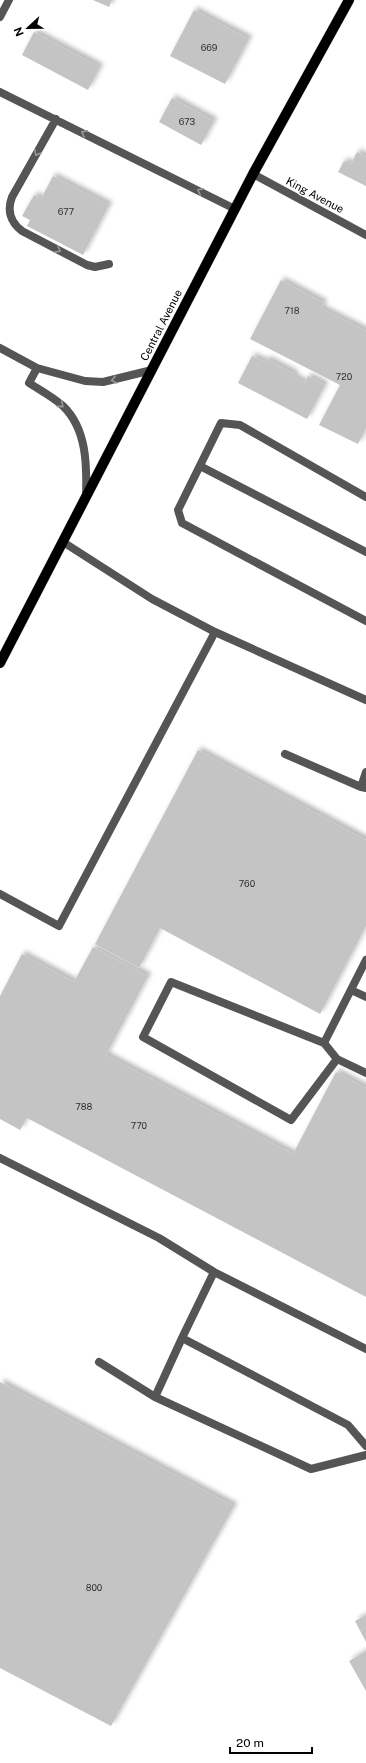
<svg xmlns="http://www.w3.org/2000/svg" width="366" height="1763" font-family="'Public Sans',sans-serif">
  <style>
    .building { fill: #c4c4c4; filter: url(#shadow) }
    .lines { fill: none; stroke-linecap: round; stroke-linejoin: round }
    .primary-casing { stroke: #dbdbdb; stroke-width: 11 }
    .lane { stroke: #555; stroke-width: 8 }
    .street { stroke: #555; stroke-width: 8 }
    .primary { stroke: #000; stroke-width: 10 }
    .oneway { stroke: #999 }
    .labels { text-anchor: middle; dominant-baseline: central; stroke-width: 3; stroke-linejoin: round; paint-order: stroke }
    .number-label { font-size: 9px; fill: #313131 }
    .street-label { font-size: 11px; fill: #000; stroke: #fff }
  </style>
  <defs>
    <filter id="shadow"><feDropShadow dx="3.5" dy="-3.5" stdDeviation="2" flood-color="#0004"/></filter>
  </defs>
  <rect width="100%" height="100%" fill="#fff"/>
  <!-- building -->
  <path class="building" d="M93,0H112L109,7Z
    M194,10L249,39L225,84L170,56Z
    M34,32L100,67L88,90L22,55Z
    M172,98L214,121L201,145L159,122Z
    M357,152L366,157V186L338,172L344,161L351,164Z
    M53,176L109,205L83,255L27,226L30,220L22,216L34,195L41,199Z
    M281,280L324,303L321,308L366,331V428L358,444L319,425L340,385L250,339Z
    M252,356L266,362L267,359L295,374L294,377L305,383L308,376L325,385L307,419L238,383Z
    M198,750L366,840V926L320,1014L160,928L139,968L95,944Z
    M93,947L148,976L106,1055L293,1154L336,1072L366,1088V1297L27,1118L20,1130L0,1119V996L22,954L74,982Z
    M0,1382L234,1506L111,1726L0,1668Z
    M366,1615V1642L355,1621Z
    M366,1651V1691L349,1661Z"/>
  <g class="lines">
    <defs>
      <path id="primary" d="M0,663L253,174L349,0"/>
    </defs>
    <!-- primary casing -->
    <use href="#primary" class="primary-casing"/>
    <!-- lane -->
    <path class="lane" d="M0,92L235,209
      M56,119L12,197C7,210 10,222 22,231L87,265L95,267L109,264
      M0,348L37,368L85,381L103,382L152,370
      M37,368L29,383C40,390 53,397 63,406C87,429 87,466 86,497
      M200,466L366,552
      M366,497L240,425L221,423L178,510L182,523L366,621
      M63,542L152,599L215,632L366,700
      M285,754L361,787
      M366,772L361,787L366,788
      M0,894L59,926L215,632
      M366,960L324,1043L337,1059L366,1073
      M351,990L366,997
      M324,1043L171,982L143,1037L291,1120L337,1059
      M0,1158L159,1238L214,1272L366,1349
      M182,1338L214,1272
      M99,1362L155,1397
      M366,1446L348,1425L182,1338L155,1397L311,1469L366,1455"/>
    <!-- street -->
    <path class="street" d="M0,17L9,0
      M253,174L366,235"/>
    <!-- primary -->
    <use href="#primary" class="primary"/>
  </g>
  <!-- one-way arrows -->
  <defs><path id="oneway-chevron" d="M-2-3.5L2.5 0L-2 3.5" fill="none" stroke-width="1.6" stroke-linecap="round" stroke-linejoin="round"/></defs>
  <g class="oneway">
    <use href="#oneway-chevron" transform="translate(84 133) rotate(-153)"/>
    <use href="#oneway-chevron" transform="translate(37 153) rotate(119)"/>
    <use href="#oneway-chevron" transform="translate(200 191) rotate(-154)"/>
    <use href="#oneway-chevron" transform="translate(58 250) rotate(28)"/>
    <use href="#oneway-chevron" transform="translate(114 380) rotate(168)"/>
    <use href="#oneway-chevron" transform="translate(61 405) rotate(41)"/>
  </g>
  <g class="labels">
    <!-- number labels -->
    <g class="number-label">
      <text x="209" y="47">669</text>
      <text x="187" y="121">673</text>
      <text x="66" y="211">677</text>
      <text x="292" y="310">718</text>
      <text x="344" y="376">720</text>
      <text x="247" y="883">760</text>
      <text x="84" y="1106">788</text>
      <text x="139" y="1125">770</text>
      <text x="94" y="1587">800</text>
    </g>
    <!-- street labels -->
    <g class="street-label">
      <text transform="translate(315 195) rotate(28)">King Avenue</text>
      <text transform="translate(161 325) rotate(-63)">Central Avenue</text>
    </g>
  </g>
  <!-- north arrow -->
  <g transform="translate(28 28) rotate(248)" stroke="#ffffff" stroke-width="3" paint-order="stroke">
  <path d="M0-3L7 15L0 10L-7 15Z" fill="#000000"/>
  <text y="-6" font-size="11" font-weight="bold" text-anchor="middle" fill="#000000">N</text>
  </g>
  <!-- scale -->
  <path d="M230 1747v6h82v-6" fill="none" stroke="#000000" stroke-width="2"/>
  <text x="236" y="1747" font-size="12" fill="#000000" stroke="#ffffff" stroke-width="3" paint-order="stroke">20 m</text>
</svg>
